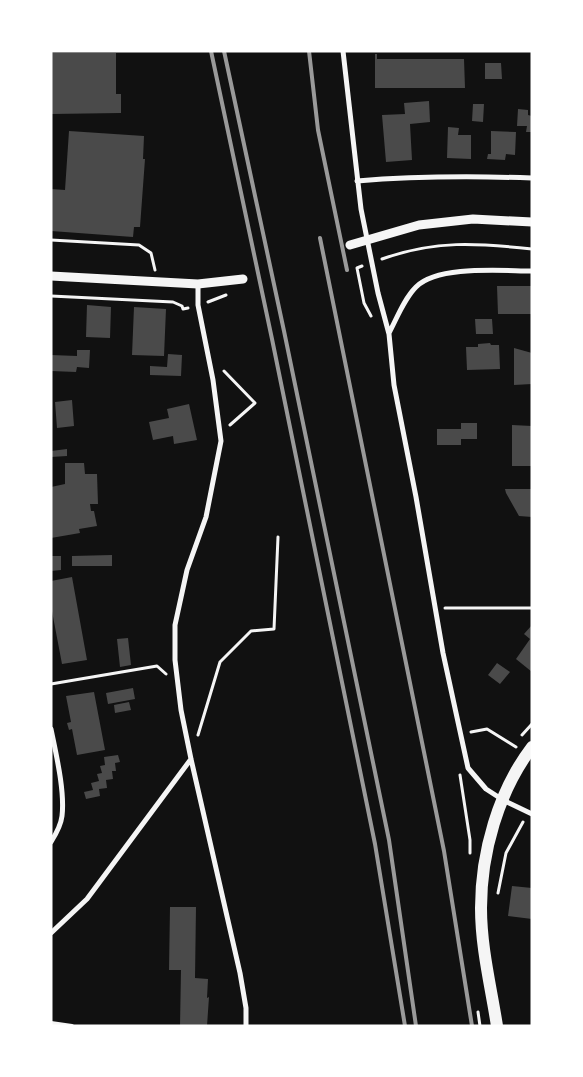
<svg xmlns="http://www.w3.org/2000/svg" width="583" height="1077" font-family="'Exo 2',sans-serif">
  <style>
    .building { fill: #4a4a4a }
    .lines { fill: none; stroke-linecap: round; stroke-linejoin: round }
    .path { stroke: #f5f5f5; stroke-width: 3 }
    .service { stroke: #f5f5f5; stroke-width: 4 }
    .minor { stroke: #f5f5f5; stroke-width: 5 }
    .tertiary { stroke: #f5f5f5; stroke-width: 9 }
    .primary { stroke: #f5f5f5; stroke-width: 12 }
    .rail { stroke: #9a9a9a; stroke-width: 4 }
  </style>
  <rect width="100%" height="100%" fill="#111"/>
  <!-- building -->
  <path class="building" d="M51,53H116V94H121V113L51,114Z
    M375,54H377V59H464L465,88H375Z
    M485,63H501L502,79H485Z
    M429,101L430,122L410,124L412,160L386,162L382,115L405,114L404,103Z
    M473,104H484L483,122L472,121Z
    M518,109L528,110V115L532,116V132H526L527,126H517Z
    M448,127L459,128L458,135H471V159L447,158Z
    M69,131L144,136L143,159H145L140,227H134L133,237L51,231V189L65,190Z
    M491,131L516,132L515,155L506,154L505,160L487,159L488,154H491Z
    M497,286H532V314H498Z
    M87,305L111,307L110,338L86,337Z
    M134,307L166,309L164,356L132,355Z
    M475,319H492L493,334H476Z
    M490,343L491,345H499L500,369L467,370L466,347H478V344Z
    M514,348L532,353V384L514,385Z
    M77,350H90L89,368L77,367L76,372L51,371V355L77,356Z
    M168,354L182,355L181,376L150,375V366L167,367Z
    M72,400L74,426L57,428L55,402Z
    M189,404L197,440L174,444L173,436L153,440L149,422L169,418L167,409Z
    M461,423H477V439H461V445H437V429H461Z
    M512,425L532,426V466H512Z
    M67,449V456L51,457V451Z
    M65,463H84L85,474H97L98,504H90L91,511H94L97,526L79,529L80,533L51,538V487L65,484Z
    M505,489H532V517L519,516L506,493Z
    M112,555V566H72V556Z
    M51,556H61V570L51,571Z
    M72,577L87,660L62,664L51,606V581Z
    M532,625V672L516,659L530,639L524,634Z
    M128,638L131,665L120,667L117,639Z
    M497,663L510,672L500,684L488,675Z
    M133,688L135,699L108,704L106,693Z
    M94,692L105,750L77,755L72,729L69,730L67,723L71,722L66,696Z
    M129,702L131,710L115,713L114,705Z
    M118,755L120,762L115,763L116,771H112L113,779L106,780L107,788L99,789L100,796L86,799L84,792L93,790L91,783L99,781L97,774L102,773L100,766L105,765L104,757Z
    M512,886L532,888V919L508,916Z
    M170,907H196L195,978L208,979L207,998L209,997L207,1026H180L181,970H169Z"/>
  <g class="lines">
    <!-- path -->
    <path class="path" d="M51,240L139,245L151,253L155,270
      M382,259C435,240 477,243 532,249
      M362,266L357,268L364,303L371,316
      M51,296L173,302L182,306L183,309L188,308
      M208,302L226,295
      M224,371L255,403L230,425
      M445,608H532
      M51,684L157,666L166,674
      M471,732L487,729L516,747
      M198,735L220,662L251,631L274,629L278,537
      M522,735L532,724
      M460,775L470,840V853
      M498,893L506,853L523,822
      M478,1012L480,1026"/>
    <!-- service -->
    <path class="service" d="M51,1023L72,1026"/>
    <!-- minor -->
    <path class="minor" d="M343,51L361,209L378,293L389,334L394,385L416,497L443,653L468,768L486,789L503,800L532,814
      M357,181C417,176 472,176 532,178
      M198,284V305L213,380L221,441L206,517L187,570L175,625V660L181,710L191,759L240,973L246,1008V1026
      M389,333C397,318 404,299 416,287C438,265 502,271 532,271
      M51,729C56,754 65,791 62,816C61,825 56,834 51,842
      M51,933L87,899L191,759"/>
    <!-- tertiary -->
    <path class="tertiary" d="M350,245L419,225L473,219L532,222
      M51,276L198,284L243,279"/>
    <!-- primary -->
    <path class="primary" d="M497,1026C491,987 481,948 481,908C481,853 498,792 532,747"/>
    <!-- rail -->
    <path class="rail" d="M211,51L272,339L375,844L405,1026
      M224,51L284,331L389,840L416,1026
      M309,51L318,130L347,270
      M320,238L444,851L472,1026"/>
  </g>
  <!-- border -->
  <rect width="583" height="1077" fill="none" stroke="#ffffff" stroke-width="105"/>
</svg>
